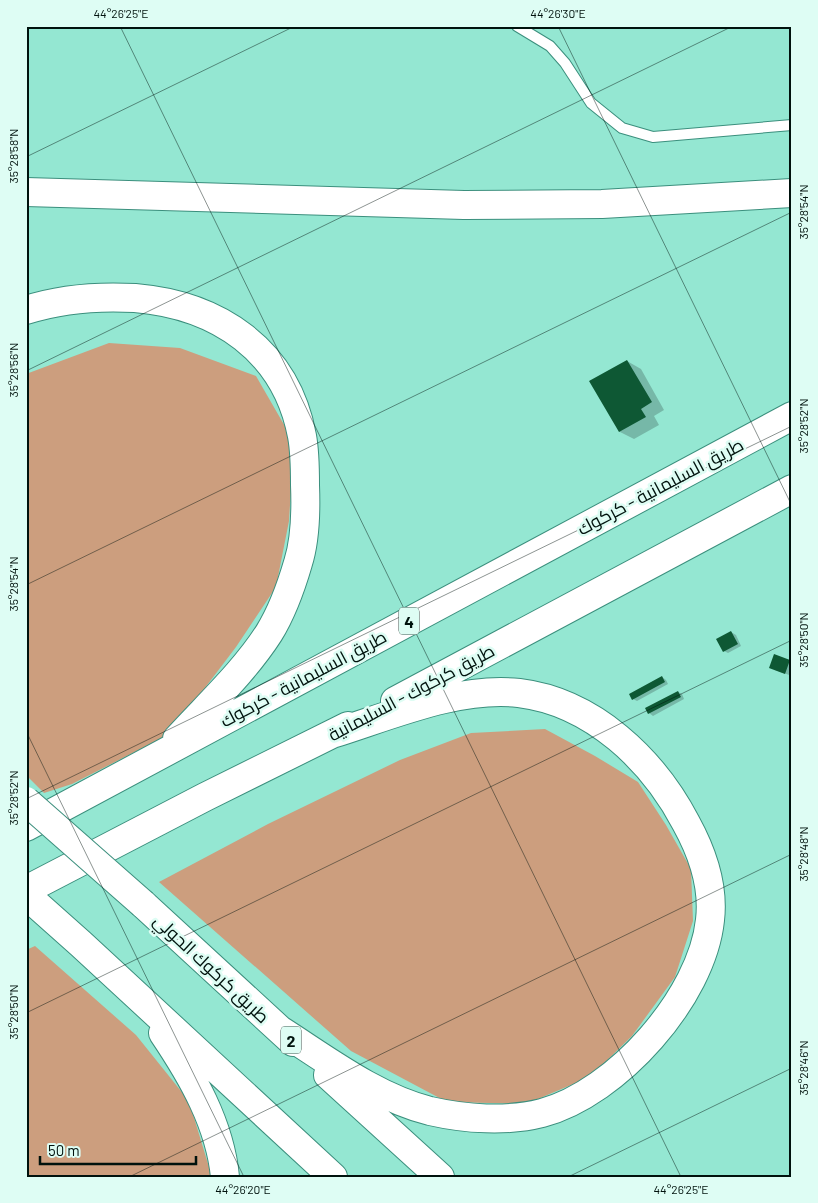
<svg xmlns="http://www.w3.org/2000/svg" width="818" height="1203" font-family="Barlow,Cairo,sans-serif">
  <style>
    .green { fill: #cc9e7e }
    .shadow { fill: #0003 }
    .building { fill: #0e5834 }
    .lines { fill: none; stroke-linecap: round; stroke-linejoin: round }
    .service-casing { stroke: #3b8f7d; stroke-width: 12 }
    .trunk-casing { stroke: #3b8f7d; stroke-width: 30 }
    .service { stroke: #fff; stroke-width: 10 }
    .trunk { stroke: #fff; stroke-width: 28 }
    .trunk-bridge-casing { stroke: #3b8f7d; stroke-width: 30; stroke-linecap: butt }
    .trunk-bridge { stroke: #fff; stroke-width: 28 }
    .ticks { fill: none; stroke: #00120d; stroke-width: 1; stroke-opacity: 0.45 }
    .labels { text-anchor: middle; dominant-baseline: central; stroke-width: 5; stroke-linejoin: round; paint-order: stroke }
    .shield { fill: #defdf4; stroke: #435852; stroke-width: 1 }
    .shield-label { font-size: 16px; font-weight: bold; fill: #00120d }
    .street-label { font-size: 18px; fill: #00120d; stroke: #defdf4 }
    .neatline { fill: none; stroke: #00120d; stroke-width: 2 }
    .ticks-label { font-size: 12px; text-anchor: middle; fill: #00120d }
  </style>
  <rect width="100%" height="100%" fill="#94e7d2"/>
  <!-- green -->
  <path class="green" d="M109,343L180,348L256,376L294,442L289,521L276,587L236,647L195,701L162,738L72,784L44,793L26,775V374Z
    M545,729L595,756L638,782L666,825L691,869L693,921L675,977L632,1036L590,1077L526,1104L447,1102L351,1051L159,882L268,824L400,760L471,733Z
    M35,946L136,1035L189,1101L212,1177H26V950Z"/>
  <!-- shadow -->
  <path class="shadow" d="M627,361L641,369L664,410L654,416L659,425L634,439L620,432L591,382Z
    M731,632L736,635L741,646L728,653L724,651Z
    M775,656L792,662V676L775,670Z
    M662,677L666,680L668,684L637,701L633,699Z
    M678,692L682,694L684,699L653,716L649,713Z"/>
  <!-- building -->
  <path class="building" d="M627,360L652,402L641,409L646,417L619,432L589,381Z
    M731,631L738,644L723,652L716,639Z
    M774,654L790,660L785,674L769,668Z
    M662,676L665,682L632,700L629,694Z
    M678,691L681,697L648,714L645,708Z"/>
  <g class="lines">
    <defs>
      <path id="service" d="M517,26L550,46L565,63L591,103L622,128L653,137L792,125"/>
      <path id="trunk" d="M26,192L464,205L602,204L792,193
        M26,310C60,299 99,296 135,298C218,305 286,350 302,436C305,452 305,468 305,485C306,510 306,538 298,563C291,587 282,612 269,633C244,672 208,705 177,739
        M395,701L792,489
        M26,827L792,416
        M26,890L205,797L348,726
        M26,895L81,944L333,1177
        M143,904L293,1042
        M280,1030C327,1060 375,1097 430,1111C465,1119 507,1122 542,1113C617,1093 702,997 710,920C714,886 702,852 686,823C653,760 593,702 519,693C458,686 390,716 332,734
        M163,1033C192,1076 220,1124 225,1177
        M328,1075L440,1177"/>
    </defs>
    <!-- service casing -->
    <use href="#service" class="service-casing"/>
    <!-- trunk casing -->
    <use href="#trunk" class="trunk-casing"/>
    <!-- service -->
    <use href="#service" class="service"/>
    <!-- trunk -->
    <use href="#trunk" class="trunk"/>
    <defs>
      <path id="trunk-bridge" d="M26,801L143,904"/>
    </defs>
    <!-- trunk-bridge casing -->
    <use href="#trunk-bridge" class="trunk-bridge-casing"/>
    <!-- trunk-bridge -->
    <use href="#trunk-bridge" class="trunk-bridge"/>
  </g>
  <!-- ticks -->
  <path class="ticks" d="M120,26L681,1177M558,26L792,506M26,157L295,26M26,371L733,26M26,585L792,212M26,731L244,1177M26,799L792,426M26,1013L792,640M129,1177L792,854M568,1177L792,1068"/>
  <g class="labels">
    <!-- shield labels -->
    <g class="shield">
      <rect x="399" y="607.5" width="20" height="27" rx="4"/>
      <rect x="281" y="1026.5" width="20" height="27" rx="4"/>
    </g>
    <g class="shield-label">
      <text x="409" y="621">4</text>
      <text x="291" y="1040">2</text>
    </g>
    <!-- street labels -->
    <g class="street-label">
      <text transform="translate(660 486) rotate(-28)">طريق السليمانية - كركوك</text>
      <text transform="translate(303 678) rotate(-28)">طريق السليمانية - كركوك</text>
      <text transform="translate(411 692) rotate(-28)">طريق كركوك - السليمانية</text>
      <text transform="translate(212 968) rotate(43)">طريق كركوك الحولي</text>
    </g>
  </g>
  <!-- border -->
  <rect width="818" height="1203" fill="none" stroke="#defdf4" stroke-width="55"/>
  <!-- scale -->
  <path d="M40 1156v8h156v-8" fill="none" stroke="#00120d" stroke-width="2.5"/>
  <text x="48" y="1156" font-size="15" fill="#00120d" stroke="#defdf4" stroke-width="4" paint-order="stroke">50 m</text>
  <rect x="28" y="28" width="762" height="1148" class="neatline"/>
  <g class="ticks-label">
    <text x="121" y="18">44°26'25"E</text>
    <text x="558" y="18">44°26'30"E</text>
    <text transform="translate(14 156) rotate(-90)" y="4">35°28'58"N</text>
    <text transform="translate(804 212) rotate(-90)" y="4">35°28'54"N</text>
    <text transform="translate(14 370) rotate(-90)" y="4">35°28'56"N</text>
    <text transform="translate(804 426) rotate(-90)" y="4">35°28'52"N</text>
    <text transform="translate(14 584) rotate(-90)" y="4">35°28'54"N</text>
    <text transform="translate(804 640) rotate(-90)" y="4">35°28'50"N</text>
    <text transform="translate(14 798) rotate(-90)" y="4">35°28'52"N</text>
    <text transform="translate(804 854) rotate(-90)" y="4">35°28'48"N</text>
    <text transform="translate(14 1012) rotate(-90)" y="4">35°28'50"N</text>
    <text transform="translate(804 1068) rotate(-90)" y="4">35°28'46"N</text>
    <text x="243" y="1194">44°26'20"E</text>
    <text x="681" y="1194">44°26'25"E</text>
  </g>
</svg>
